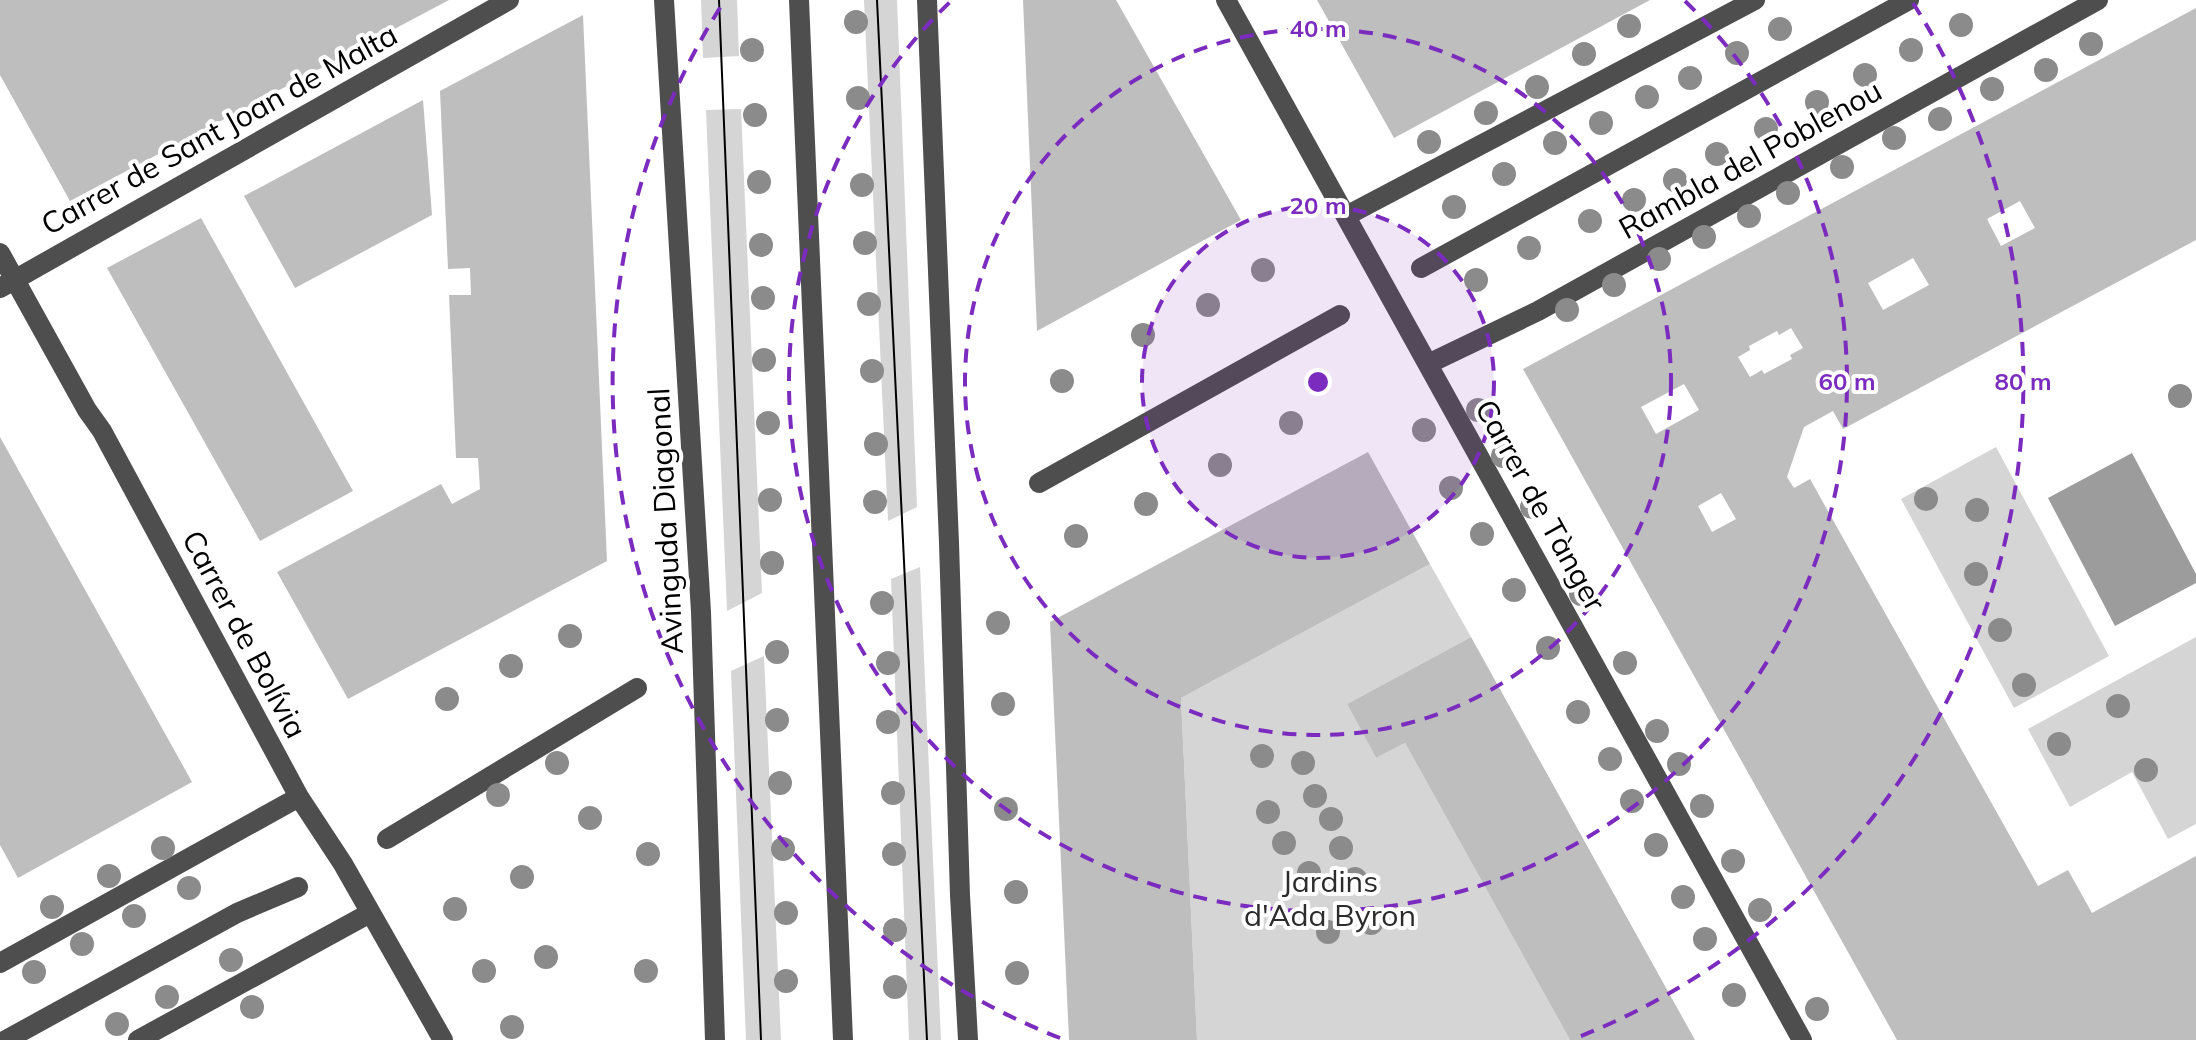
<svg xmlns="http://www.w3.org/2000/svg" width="2196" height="1040" font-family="Mulish,sans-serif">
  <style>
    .green { fill: #d5d5d5 }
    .water { fill: #9c9c9c }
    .building { fill: #bebebe; fill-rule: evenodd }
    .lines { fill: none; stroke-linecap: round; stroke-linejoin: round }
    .minor { stroke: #4e4e4e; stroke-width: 20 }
    .tram { stroke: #000; stroke-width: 2 }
    .tree { fill: #8b8b8b }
    .ring { fill: none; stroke: #7b2cbf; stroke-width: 4; stroke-dasharray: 14 10 }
    .labels { text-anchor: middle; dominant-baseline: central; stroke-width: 8; stroke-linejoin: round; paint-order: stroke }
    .street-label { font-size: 30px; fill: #000; stroke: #fff }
    .park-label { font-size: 30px; fill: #2c2c2c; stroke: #fff }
    .centre { fill: #7b2cbf; stroke: #fff; stroke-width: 4 }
    .ring-label { font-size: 24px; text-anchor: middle; font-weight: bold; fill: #7b2cbf; stroke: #fff; stroke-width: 8; stroke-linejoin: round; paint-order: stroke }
  </style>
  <rect width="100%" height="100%" fill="#fff"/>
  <!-- green -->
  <path class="green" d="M701,0H737L739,56L703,58Z
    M864,0H897L917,507L888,521Z
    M741,109L762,593L727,611L706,110Z
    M1996,447L2109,656L2014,708L1901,499Z
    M1430,564L1471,637L1347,704L1376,758L1405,743L1570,1040H1197L1181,698Z
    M920,567L941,1040H909L891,579Z
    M2196,637V824L2168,839L2132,772L2070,807L2028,729Z
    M764,656L781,1040H746L731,671Z"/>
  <!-- water -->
  <path class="water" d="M2132,453L2196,574V583L2115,626L2048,498Z"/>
  <!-- building -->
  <path class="building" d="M0,0H449L70,201L0,75Z
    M1023,0H1116L1241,220L1037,331Z
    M1317,0H1650L1394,138Z
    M2196,8V240L1843,429L1833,411L1804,427L1787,477L1794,488L1810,479L2038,886L2068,870L2092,913L2196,856V1040H1897L1523,369ZM2020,201L2035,228L2001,246L1987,219ZM1913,258L1929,285L1883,310L1868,283ZM1791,328L1803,348L1790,355L1792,359L1764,374L1762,370L1750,377L1738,357L1750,350L1749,346L1777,331L1779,335ZM1684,384L1699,410L1656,434L1641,407ZM1721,493L1736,519L1712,532L1698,506Z
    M583,15L607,561L348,699L277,572L441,484L452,504L480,489L478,458H456L449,295H471L470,268L448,269L440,91Z
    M423,100L432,215L295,288L244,196Z
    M201,218L353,491L260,541L107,268Z
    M0,437L192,782L18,878L0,845Z
    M1368,452L1430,564L1181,698L1197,1040H1069L1050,622Z
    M1471,637L1501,691L1695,1040H1570L1405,743L1376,758L1347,704Z"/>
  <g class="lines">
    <!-- minor -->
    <path class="minor" d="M664,0L701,612L715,1040
      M799,0L843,1040
      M927,0L949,543L960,895L968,1040
      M1226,0L1802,1040
      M1346,216L1755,0
      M0,253L87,410L102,431L299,797L343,864L443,1040
      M1421,268L1909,0
      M0,288L509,0
      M1428,364L1538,311L2098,0
      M1039,483L1340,315
      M387,839L637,688
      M0,963L299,797
      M6,1040L237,913L298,887
      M138,1040L370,913"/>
    <!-- tram -->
    <path class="tram" d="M719,0L761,1040
      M877,0L927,1040"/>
  </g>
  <!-- trees -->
  <g class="tree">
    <circle cx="856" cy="22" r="12"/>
    <circle cx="1961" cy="25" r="12"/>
    <circle cx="1629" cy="26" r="12"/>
    <circle cx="1780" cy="29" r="12"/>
    <circle cx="2091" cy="44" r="12"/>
    <circle cx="752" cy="50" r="12"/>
    <circle cx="1911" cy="50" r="12"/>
    <circle cx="1737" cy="53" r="12"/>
    <circle cx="1584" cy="54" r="12"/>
    <circle cx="2046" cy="70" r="12"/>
    <circle cx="1865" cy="75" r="12"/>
    <circle cx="1690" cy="78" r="12"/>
    <circle cx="1537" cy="87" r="12"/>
    <circle cx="1992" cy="89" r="12"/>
    <circle cx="1647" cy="97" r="12"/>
    <circle cx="858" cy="98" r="12"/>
    <circle cx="1817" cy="102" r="12"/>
    <circle cx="1486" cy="113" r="12"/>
    <circle cx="755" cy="115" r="12"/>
    <circle cx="1940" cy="119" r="12"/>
    <circle cx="1601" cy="123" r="12"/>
    <circle cx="1766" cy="129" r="12"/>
    <circle cx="1894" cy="138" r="12"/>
    <circle cx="1429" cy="142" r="12"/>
    <circle cx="1555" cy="143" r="12"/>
    <circle cx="1717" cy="154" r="12"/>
    <circle cx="1842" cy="167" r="12"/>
    <circle cx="1504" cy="174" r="12"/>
    <circle cx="1675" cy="180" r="12"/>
    <circle cx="759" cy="182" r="12"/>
    <circle cx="862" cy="185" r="12"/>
    <circle cx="1788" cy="193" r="12"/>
    <circle cx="1634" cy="200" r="12"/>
    <circle cx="1454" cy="207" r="12"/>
    <circle cx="1749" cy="216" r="12"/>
    <circle cx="1590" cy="221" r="12"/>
    <circle cx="1704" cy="237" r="12"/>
    <circle cx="865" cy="243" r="12"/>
    <circle cx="761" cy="245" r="12"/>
    <circle cx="1529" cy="248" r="12"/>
    <circle cx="1659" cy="259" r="12"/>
    <circle cx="1263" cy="270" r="12"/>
    <circle cx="1476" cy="280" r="12"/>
    <circle cx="1614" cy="285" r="12"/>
    <circle cx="763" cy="298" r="12"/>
    <circle cx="869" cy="304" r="12"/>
    <circle cx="1208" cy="305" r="12"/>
    <circle cx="1567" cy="310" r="12"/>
    <circle cx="1143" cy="335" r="12"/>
    <circle cx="764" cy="360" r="12"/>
    <circle cx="872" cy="371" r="12"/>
    <circle cx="1062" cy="381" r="12"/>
    <circle cx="2180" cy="396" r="12"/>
    <circle cx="1478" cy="410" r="12"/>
    <circle cx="768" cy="423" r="12"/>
    <circle cx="1291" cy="423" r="12"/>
    <circle cx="1424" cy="430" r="12"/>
    <circle cx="876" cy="444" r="12"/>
    <circle cx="1503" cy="456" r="12"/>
    <circle cx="1220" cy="465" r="12"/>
    <circle cx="1451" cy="488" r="12"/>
    <circle cx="1926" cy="499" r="12"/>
    <circle cx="770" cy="500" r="12"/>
    <circle cx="875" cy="502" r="12"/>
    <circle cx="1146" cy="504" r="12"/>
    <circle cx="1532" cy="507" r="12"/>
    <circle cx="1977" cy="510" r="12"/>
    <circle cx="1482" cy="534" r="12"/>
    <circle cx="1076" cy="536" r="12"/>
    <circle cx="772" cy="563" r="12"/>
    <circle cx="1976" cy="574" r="12"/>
    <circle cx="1514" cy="590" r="12"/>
    <circle cx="1581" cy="594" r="12"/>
    <circle cx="882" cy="603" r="12"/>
    <circle cx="998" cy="623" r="12"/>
    <circle cx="2000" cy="630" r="12"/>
    <circle cx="570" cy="636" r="12"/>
    <circle cx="1548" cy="648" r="12"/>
    <circle cx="777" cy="652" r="12"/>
    <circle cx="888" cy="663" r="12"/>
    <circle cx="1625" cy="663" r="12"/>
    <circle cx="511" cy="666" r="12"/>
    <circle cx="2024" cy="685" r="12"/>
    <circle cx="447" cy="699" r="12"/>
    <circle cx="1003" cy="704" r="12"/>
    <circle cx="2118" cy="706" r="12"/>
    <circle cx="1578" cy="712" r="12"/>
    <circle cx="777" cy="720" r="12"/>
    <circle cx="888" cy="722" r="12"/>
    <circle cx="1657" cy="731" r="12"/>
    <circle cx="2059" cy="744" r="12"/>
    <circle cx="1262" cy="756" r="12"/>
    <circle cx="1610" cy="759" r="12"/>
    <circle cx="557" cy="763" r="12"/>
    <circle cx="1303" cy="763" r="12"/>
    <circle cx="1679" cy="764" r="12"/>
    <circle cx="2146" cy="770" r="12"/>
    <circle cx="780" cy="783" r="12"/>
    <circle cx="893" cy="793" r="12"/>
    <circle cx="498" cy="795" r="12"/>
    <circle cx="1315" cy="796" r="12"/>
    <circle cx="1632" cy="801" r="12"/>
    <circle cx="1702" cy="806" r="12"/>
    <circle cx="1006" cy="809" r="12"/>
    <circle cx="1268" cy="812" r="12"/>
    <circle cx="590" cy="818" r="12"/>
    <circle cx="1331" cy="819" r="12"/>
    <circle cx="1284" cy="843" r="12"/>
    <circle cx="1656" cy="845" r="12"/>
    <circle cx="163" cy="848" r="12"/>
    <circle cx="1341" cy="848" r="12"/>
    <circle cx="783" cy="849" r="12"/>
    <circle cx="648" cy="854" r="12"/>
    <circle cx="894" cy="854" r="12"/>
    <circle cx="1733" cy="861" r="12"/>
    <circle cx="1309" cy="873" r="12"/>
    <circle cx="109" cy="876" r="12"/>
    <circle cx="522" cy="877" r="12"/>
    <circle cx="1355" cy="879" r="12"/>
    <circle cx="189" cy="888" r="12"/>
    <circle cx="1016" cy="892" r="12"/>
    <circle cx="1683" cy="897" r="12"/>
    <circle cx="52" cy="907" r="12"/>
    <circle cx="455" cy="909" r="12"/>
    <circle cx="1760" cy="910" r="12"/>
    <circle cx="786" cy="913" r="12"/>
    <circle cx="134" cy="916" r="12"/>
    <circle cx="1371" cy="923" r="12"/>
    <circle cx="895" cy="930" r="12"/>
    <circle cx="1328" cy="932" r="12"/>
    <circle cx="1705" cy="939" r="12"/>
    <circle cx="82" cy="944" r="12"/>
    <circle cx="546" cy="957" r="12"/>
    <circle cx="231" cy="960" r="12"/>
    <circle cx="484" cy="971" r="12"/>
    <circle cx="646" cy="971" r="12"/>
    <circle cx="34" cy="972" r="12"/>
    <circle cx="1017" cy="973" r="12"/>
    <circle cx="786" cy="981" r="12"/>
    <circle cx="895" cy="987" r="12"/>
    <circle cx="1734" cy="995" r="12"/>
    <circle cx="167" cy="997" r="12"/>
    <circle cx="252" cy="1007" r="12"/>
    <circle cx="1817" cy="1009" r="12"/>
    <circle cx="117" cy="1024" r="12"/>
    <circle cx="512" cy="1027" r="12"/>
  </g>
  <!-- distance rings -->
  <circle cx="1318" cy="382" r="176" fill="#7b2cbf" fill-opacity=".12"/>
  <g class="ring">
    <circle cx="1318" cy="382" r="176"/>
    <circle cx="1318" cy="382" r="353"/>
    <path d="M1685 1A529 529 0 1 1 951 1"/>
    <path d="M1060 1038A705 705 0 0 1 723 3M1913 3A705 705 0 0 1 1576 1038"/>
  </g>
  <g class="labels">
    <!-- street labels -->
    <g class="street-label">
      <text transform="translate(219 129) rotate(-29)">Carrer de Sant Joan de Malta</text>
      <text transform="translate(1750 159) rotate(-29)">Rambla del Poblenou</text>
      <text transform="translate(1541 505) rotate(61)">Carrer de Tànger</text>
      <text transform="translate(665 521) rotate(-93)">Avinguda Diagonal</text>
      <text transform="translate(245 634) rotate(62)">Carrer de Bolívia</text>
    </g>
    <!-- park labels -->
    <g class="park-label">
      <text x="1330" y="881">Jardins<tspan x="1330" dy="34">d'Ada Byron</tspan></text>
    </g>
  </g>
  <circle cx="1318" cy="382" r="12" class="centre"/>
  <g class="ring-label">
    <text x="1318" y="37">40 m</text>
    <text x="1318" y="214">20 m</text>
    <text x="1847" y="390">60 m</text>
    <text x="2023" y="390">80 m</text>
  </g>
</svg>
